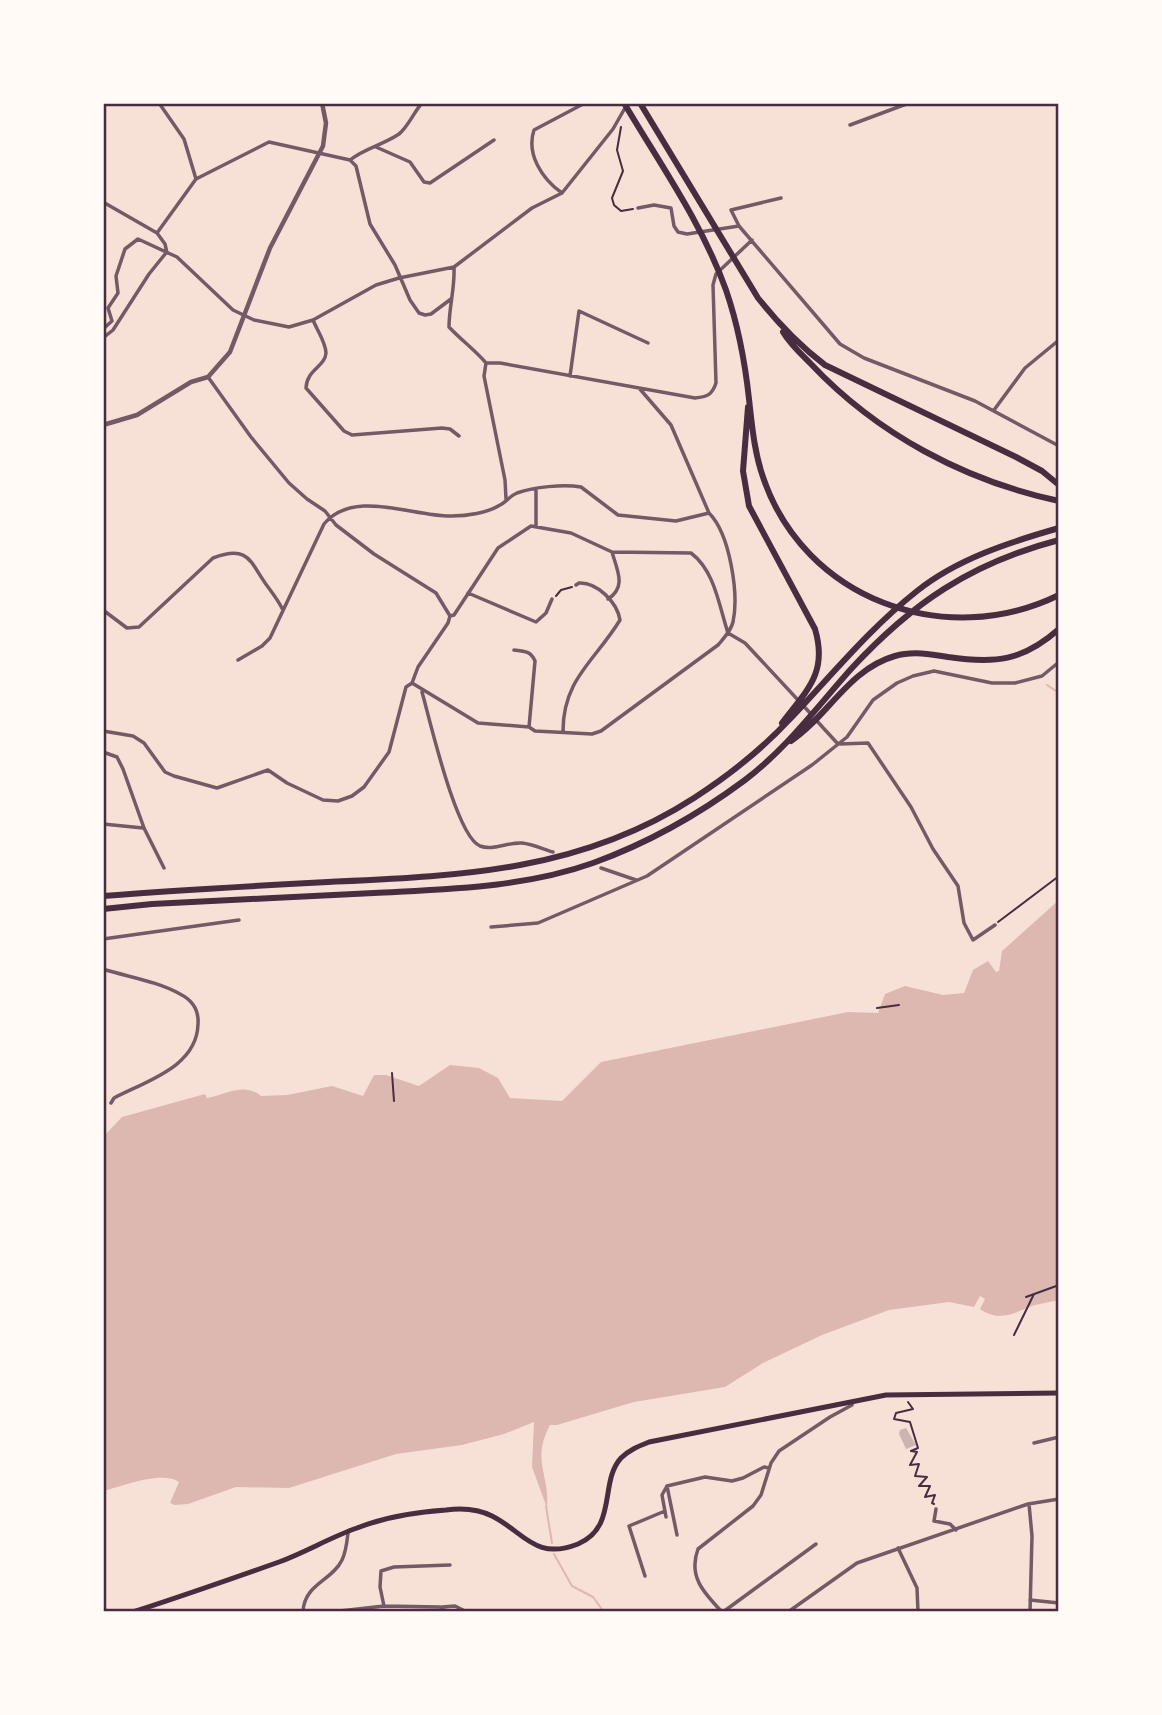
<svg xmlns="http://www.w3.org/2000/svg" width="1162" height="1715" font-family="Commissioner,sans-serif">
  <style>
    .water { fill: #dcb8b0 }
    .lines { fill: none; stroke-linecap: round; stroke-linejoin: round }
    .stream { stroke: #dcb8b0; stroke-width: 2 }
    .building { fill: #ccb4b1 }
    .path { stroke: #4a2c40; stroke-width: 2 }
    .minor { stroke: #755966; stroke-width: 3.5 }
    .tertiary { stroke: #755966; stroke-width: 4.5 }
    .primary { stroke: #4a2c40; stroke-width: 5 }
    .motorway { stroke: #4a2c40; stroke-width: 6 }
    .neatline { fill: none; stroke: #4a2c40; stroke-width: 2.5 }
  </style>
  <rect width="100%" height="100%" fill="#f7e1d7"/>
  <!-- water -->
  <path class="water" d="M1059,900V1300C1051,1302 1043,1303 1035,1305C1015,1312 1000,1323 980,1309L985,1299L980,1296L974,1307L949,1302L889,1310L822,1335L763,1363L725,1387L634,1402L557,1425H550C531,1461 550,1474 547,1508L532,1467L534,1422L504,1434L462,1445L396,1454L289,1488L236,1487L188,1504L175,1505L170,1503L179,1482C163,1470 122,1486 103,1491V1137L122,1117L205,1094L207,1098C227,1094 244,1082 261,1096L287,1095L332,1086L363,1096L374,1075H386L419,1086L450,1065L479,1068L498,1078L510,1098L562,1101L601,1062L848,1012L878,1013L885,994L905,986L943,995L964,993L973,970L988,961L996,972L999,971L1002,951Z"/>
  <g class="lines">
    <!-- stream -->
    <path class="stream" d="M1047,685L1059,693
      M546,1506L552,1543
      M554,1554L572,1586L593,1597L604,1612"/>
  </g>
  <!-- building -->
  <path class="building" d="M906,1428L916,1445L906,1449L899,1434L900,1430Z"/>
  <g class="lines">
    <!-- path -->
    <path class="path" d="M621,127L617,150L623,171L612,198L614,205L621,211L633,209
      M556,596L561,590L572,587
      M998,922L1059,876
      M877,1008L899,1005
      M392,1073L394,1101
      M1026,1297L1059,1285
      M1014,1335L1034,1294
      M908,1402L913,1409L896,1413L894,1419L910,1422L918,1448L911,1451L917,1452L910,1465L919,1464L915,1476L927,1477L919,1486H930L925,1497L935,1495L932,1503L934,1504"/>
    <!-- minor -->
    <path class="minor" d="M159,103L184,139L196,179
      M850,125L909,103
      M376,147L410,162L424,182L430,183L494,140
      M350,160C365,148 383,145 399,134C408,127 414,112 422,103
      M562,193C542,179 526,154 534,130L585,103
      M781,198L731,210L739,226L840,344L864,358L975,401L1059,446
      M103,202L157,233L165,244L167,253
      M638,208L654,205L671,208L674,226L678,232L687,234L739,226
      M157,233L196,179L269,142L350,160L356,166L370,224L395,265L410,300L419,313L425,315L431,314L451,299
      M454,267C455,288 449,307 449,327C461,340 474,349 486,363L484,376L505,480L506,499
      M313,320C317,330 326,343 326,353C325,367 307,369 306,388L344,431L352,435L442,428L450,429L459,436
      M103,329L112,321L108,308L118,293L116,276L125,249L138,239L177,257L233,310L254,320L289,327L313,320L376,285L399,278L454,267L532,208L562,193L613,129L625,108
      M103,338L113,330L149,274L166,253
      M486,363H500L695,398C707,397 712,395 716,383L713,285L716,274L752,240
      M570,376L579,311L648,343
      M208,377L251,437L289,483L307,499L325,511L336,525L374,554L436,593L450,616
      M994,410L1025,368L1059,340
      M536,490V526
      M468,593L536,622L546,613L552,599
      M608,599C627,587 617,570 612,552
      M103,610L127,628L139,627L213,558C250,544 250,563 268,587C274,595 279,602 283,610
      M450,616L454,615L498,548L531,526L571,533L612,552L691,553C715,571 719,606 728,633
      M728,633L745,643L811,714
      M514,650C524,651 531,651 535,661L529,727
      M238,660L262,646L270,638L324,524C354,488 413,517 452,516C466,516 488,513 500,505C506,502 510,496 517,493C534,487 563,484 581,487L618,515L676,521L709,513
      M412,683L478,723L529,727L535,731L592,734L601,731L718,645C724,638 731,631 733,622C739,594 730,534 709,513L671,425L639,388
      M422,692C430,720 456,836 480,846C493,851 508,842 522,843C532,844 543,849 553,852
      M816,720L838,744
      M103,731L133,736L144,743L165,772L174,776L217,788L268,770L287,783L323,800L338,801L352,796L364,787L389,752L406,687L412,683L418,667L448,623L450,616
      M563,731C563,679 595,661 620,620C617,602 597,582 579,583L576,585
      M840,744L868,743L911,807L933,849L958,886L964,923L973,940L995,925
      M103,752L117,757L123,769L144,828L164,868
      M103,824L143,828
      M601,868L636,880
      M491,927L538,923L647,876L812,765L847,737L873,700L897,683L913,676L934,671L992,683H1015L1042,676L1059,662
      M103,939L239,920
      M103,969C128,977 157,981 180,994C192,1000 199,1010 198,1024C197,1067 146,1081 114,1098L111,1103
      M1034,1443L1059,1437
      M667,1486L677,1535
      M1029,1504L1032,1536L1030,1612
      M936,1509L934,1521L950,1524L956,1530
      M666,1517L662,1495L667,1486L705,1477L732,1481L743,1478L764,1467L769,1468
      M898,1548L917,1588L918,1612
      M645,1576L629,1526L665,1511
      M1030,1600L1059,1603
      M384,1606L380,1587L381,1571L394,1567L450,1565
      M442,1607L455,1606L467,1612
      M303,1612C304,1584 332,1581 342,1560C346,1552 347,1542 348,1533
      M331,1612L384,1606L440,1607L447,1612
      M722,1612C703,1592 688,1576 698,1549L753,1506L761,1495L771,1463L779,1451L830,1417L852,1405V1402
      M723,1612L816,1544
      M788,1612L857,1563L1028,1504L1059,1499"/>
    <!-- tertiary -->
    <path class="tertiary" d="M103,425L137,415L191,382L208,377L230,352L270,248L323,146L326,123L322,103"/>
    <!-- primary -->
    <path class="primary" d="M133,1612C182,1596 231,1579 279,1562C306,1552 331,1537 357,1528C385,1517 416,1512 446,1510C461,1508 478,1509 492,1516C524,1532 535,1561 578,1544C618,1527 599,1482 621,1458C629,1450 639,1446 649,1442L886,1395L1059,1393"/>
    <!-- motorway -->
    <path class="motorway" d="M624,103C660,164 702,223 726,290C738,325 745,362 749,399C752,425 754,451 763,477C804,599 945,651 1059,595
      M640,103L758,298C778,323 799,345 825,365L1016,457L1042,471L1059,485
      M783,332C790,344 801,354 811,364C877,434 965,481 1059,501
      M748,407L743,471L749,506L815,629C828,673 807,690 782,723
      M791,741C828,716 849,669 895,656C912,651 931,654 948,657C995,664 1023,661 1059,629
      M103,896C178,890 253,886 328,882C459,876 580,872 694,798C728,776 761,750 789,720C831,676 869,629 917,591C957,559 1010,542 1059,528
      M103,909L152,904C226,900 300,897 374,893C447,889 523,888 593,863C648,843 698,815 745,780C786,749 817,707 851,669C912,603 971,563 1059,540"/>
  </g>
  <!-- border -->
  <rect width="1162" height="1715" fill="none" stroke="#fffaf5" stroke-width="210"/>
  <rect x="105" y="105" width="952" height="1505" class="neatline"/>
</svg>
